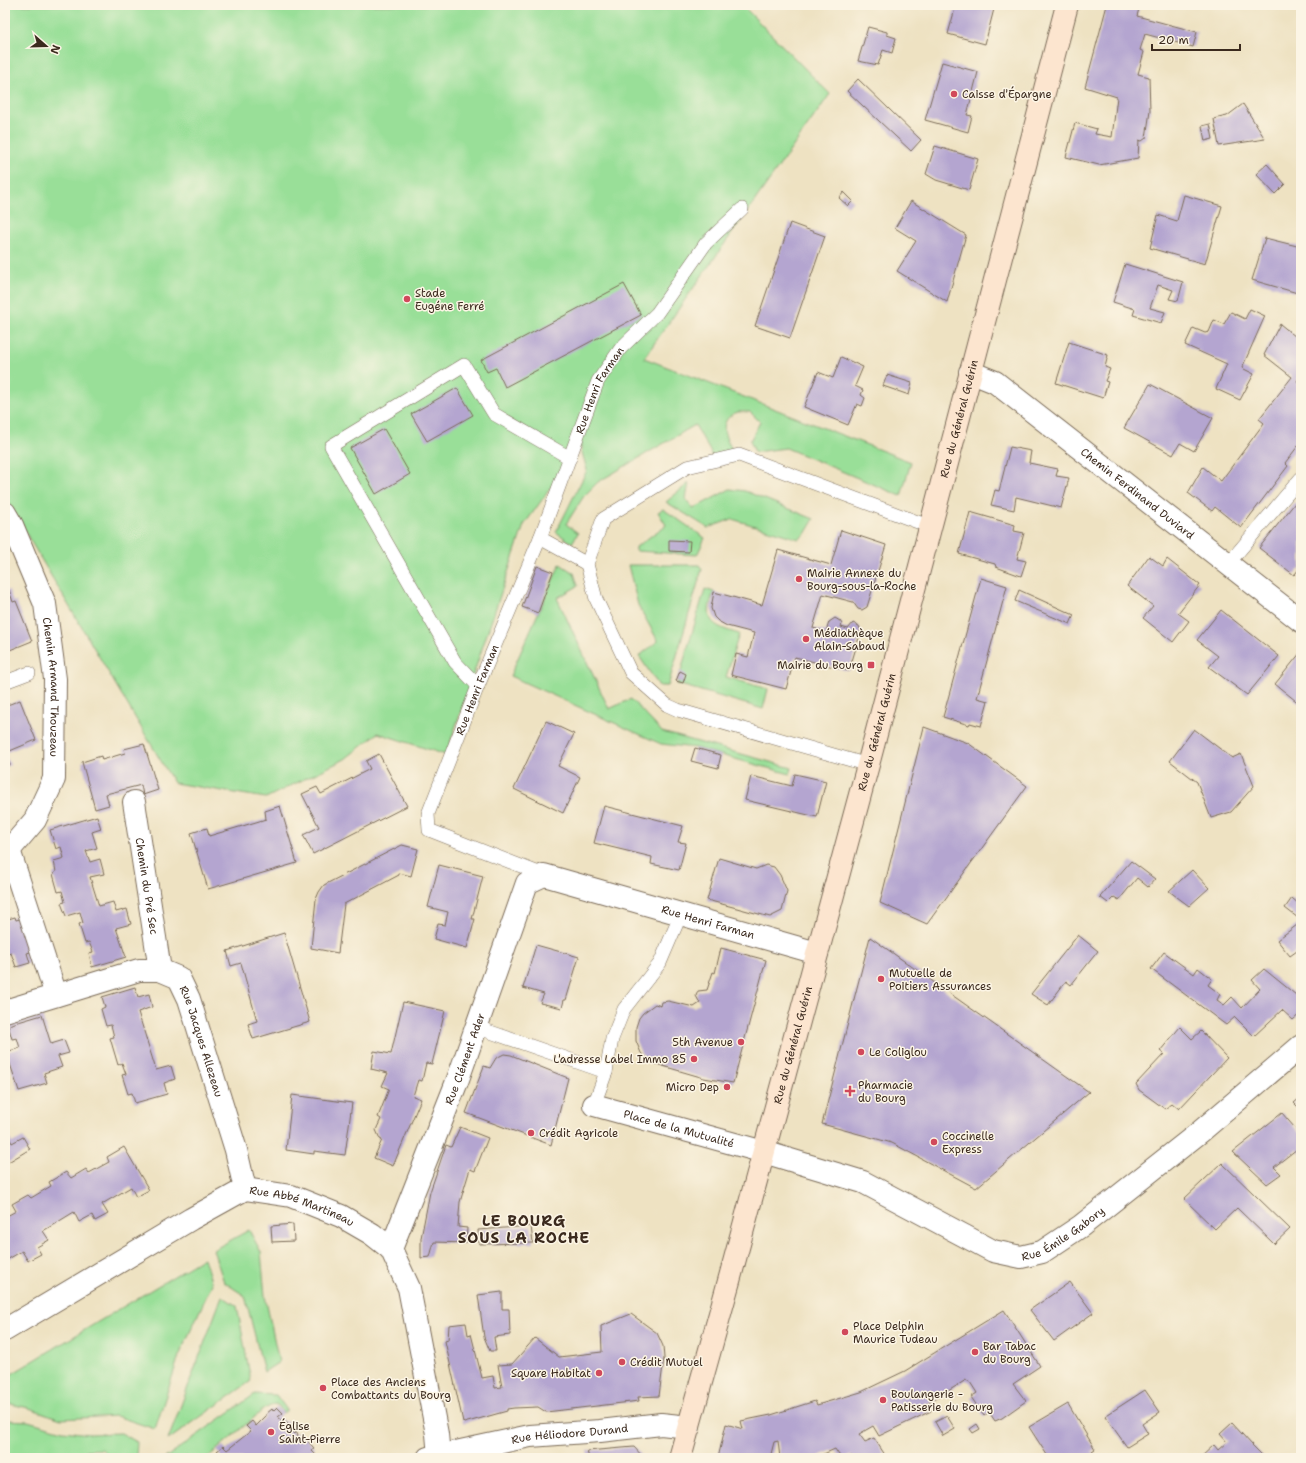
<svg xmlns="http://www.w3.org/2000/svg" width="1306" height="1463" font-family="'Shantell Sans',sans-serif">
  <style>
    .grass { fill: #99df98; stroke: #6a845b }
    .building { fill: #b4a5d0 }
    .lines { fill: none; stroke-linecap: round; stroke-linejoin: round }
    .service-casing { stroke: #7a6a57; stroke-width: 14 }
    .minor-casing { stroke: #7a6a57; stroke-width: 24 }
    .tertiary-casing { stroke: #7a6a57; stroke-width: 24 }
    .secondary-casing { stroke: #7a6a57; stroke-width: 24 }
    .service { stroke: #fff; stroke-width: 13 }
    .minor { stroke: #fff; stroke-width: 22 }
    .tertiary { stroke: #fff; stroke-width: 22 }
    .secondary { stroke: #fce5cf; stroke-width: 22 }
    .poi-dot { fill: #d1495b; stroke: #fcf5e5; stroke-width: 1.5 }
    .labels { text-anchor: middle; dominant-baseline: central; stroke-width: 3; stroke-linejoin: round; paint-order: stroke }
    .poi-label { font-size: 11px; fill: #3b2a1e; stroke: #fcf5e5; text-anchor: start }
    .street-label { font-size: 11px; fill: #3b2a1e; stroke: #fcf5e5 }
    .district-label { font-size: 15px; font-weight: bold; letter-spacing: 1px; fill: #3b2a1e; stroke: #fcf5e5 }
  </style>
  <rect width="100%" height="100%" fill="#fcf5e5"/>
  <filter id="ink" filterUnits="userSpaceOnUse"><feTurbulence type="fractalNoise" baseFrequency=".025" numOctaves="2"/><feDisplacementMap in="SourceGraphic" scale="8" xChannelSelector="R" yChannelSelector="G"/><feConvolveMatrix kernelMatrix="1 2 1 2 8 2 1 2 1" color-interpolation-filters="sRGB"/></filter>
  <filter id="wash" filterUnits="userSpaceOnUse"><feTurbulence type="fractalNoise" baseFrequency=".012" numOctaves="4" result="noise"/><feDisplacementMap in="SourceGraphic" scale="16" xChannelSelector="R" yChannelSelector="G"/><feGaussianBlur stdDeviation="0.9" result="paint"/><feColorMatrix in="noise" values="0 0 0 0 0 0 0 0 0 0 0 0 0 0 0 0 0 1.4 0 .05"/><feComposite in="paint" operator="in"/></filter>
  <g filter="url(#wash)">
    <rect width="100%" height="100%" fill="#eee2c2"/>
    <!-- grass -->
    <path class="grass" d="M5,5H742L830,94L644,358L911,462L901,496L786,448L755,452L750,441L760,422L750,412C746,412 739,411 735,413C718,421 724,438 733,450L712,457L710,451L695,425L598,482L584,496L566,524L578,533L572,543L556,532L587,470L581,449L582,444L524,525L446,755L378,733L345,759L266,798L174,783L5,498Z
      M689,483L686,499L693,509L730,489L745,491L814,519L805,534L799,539L732,519L708,528L666,502Z
      M663,509L705,538L697,555L636,551V547L666,525L658,512Z
      M560,564L574,573L578,586L557,598L609,709L631,699L662,732L792,768L790,774L695,748L661,744L510,676Z
      M628,565H699L702,569L668,686H659L639,656L658,641L638,605Z
      M705,589L714,592C702,622 713,626 739,634L726,677L768,689L763,709L677,684Z
      M249,1230L261,1252L265,1296L279,1362L264,1372L245,1296L224,1282L213,1250Z
      M204,1258L212,1284L179,1356L155,1429L116,1416L61,1419L29,1408L5,1403V1378Z
      M222,1296L237,1306L251,1381L168,1440Z
      M255,1394L276,1395L287,1410L283,1413L279,1406L275,1404L264,1409L207,1458H188L186,1456L184,1458H165Z
      M5,1420L28,1421L63,1431L90,1434L121,1433L137,1442L136,1458H110L102,1449L87,1450L74,1458H5Z"/>
    <g id="blocks">
      <!-- building -->
      <path class="building" d="M956,5H995L985,44L948,34Z
        M1107,5H1140L1137,16L1197,32L1193,47L1145,34L1140,50L1144,52L1138,74L1149,77L1150,111L1146,138L1142,141L1139,140L1138,158L1099,165L1066,157L1075,123L1097,129L1095,134L1112,137L1117,97L1085,87Z
        M868,27L887,32V35L896,38L892,53L883,50L878,65L858,61Z
        M942,62L978,72L967,115L972,116L968,132L925,120Z
        M858,79L921,140L911,151L847,91Z
        M1243,104L1265,139L1219,146L1214,119L1227,116Z
        M1210,124L1213,139L1205,141L1202,126Z
        M935,146L978,159L969,190L936,180L926,174Z
        M1267,164L1285,184L1275,194L1256,174Z
        M844,192L853,201L848,206L839,198Z
        M1184,195L1222,206L1205,264L1150,248L1158,215L1177,221Z
        M911,201L966,235L947,302L897,271L916,241L895,228Z
        M790,223L825,236L790,338L755,326Z
        M1265,238L1301,247V256L1299,262L1301,263V294L1252,280Z
        M1125,264L1183,282L1178,301L1169,299L1173,290L1158,285L1150,308L1165,312L1161,323L1133,315L1135,309L1113,302Z
        M624,284L641,315L505,387L496,368L487,372L481,360Z
        M1250,309L1265,316L1242,368L1254,374L1240,400L1216,389L1227,364L1185,345L1193,328L1205,333L1209,332L1214,320L1224,324L1231,312L1245,319Z
        M1280,324L1301,341V376L1297,381L1301,385V442L1285,463L1288,466L1241,528L1215,507L1212,511L1188,493L1203,467L1221,481L1264,423L1259,419L1292,377L1264,355Z
        M1069,342L1108,355L1105,367L1110,369L1105,381L1108,382L1103,398L1056,383Z
        M841,357L863,367L855,386L863,390L861,395L865,398L862,406L857,404L848,425L804,407L818,372L833,378Z
        M887,375L912,383L909,395L883,386Z
        M1150,384L1213,418L1194,451L1180,443L1173,455L1124,428Z
        M457,388L473,415L427,441L411,414Z
        M384,429L410,474L376,494L350,448Z
        M1010,447L1031,451L1029,463L1058,469L1056,476L1069,478L1061,508L1016,497L1014,510L991,505L995,490L999,491Z
        M1295,503L1301,508V567L1294,575L1259,548Z
        M970,512L1015,525L1014,531L1024,533L1017,559L1026,561L1021,576L996,567L995,564L959,554Z
        M841,530L886,545L867,607L862,610L858,609L853,602L823,594L813,628L826,632L829,622L835,618L840,621L842,624L841,627L848,629L853,623L859,626L861,631L849,671L795,657L786,689L731,675L736,654L748,657L754,633L727,626L718,621L714,617L711,608L714,592L762,605L778,550L831,565Z
        M669,540L690,541L689,552L669,551Z
        M1149,556L1163,566L1167,559L1200,585L1178,613L1189,621L1173,642L1143,618L1153,606L1127,586Z
        M537,566L553,572L538,613L522,607Z
        M981,578L1007,586L977,698L988,701L981,726L970,723L969,725L943,717Z
        M9,590L13,602L16,601L32,641L5,652V592Z
        M1019,590L1074,615L1070,624L1015,601Z
        M1221,610L1279,656L1247,695L1209,667L1218,656L1197,640Z
        M1301,652V705L1275,684Z
        M680,671L686,674L683,683L676,681Z
        M20,700L36,740L5,753V706Z
        M546,721L574,734L558,766L580,777L563,813L514,789Z
        M924,727L968,743L1027,786L927,924L880,903Z
        M1194,729L1232,758L1241,754L1254,786L1231,812L1211,818L1197,782L1170,761Z
        M144,744L158,790L143,795L141,785L106,794L109,805L95,809L82,762L101,756L102,760L125,753L124,749Z
        M695,748L721,755L718,768L691,761Z
        M5,754L10,765L5,767Z
        M379,754L407,806L313,854L303,835L319,827L302,794L317,787L321,794L370,769L366,761Z
        M795,774L826,781L817,817L745,800L751,776L792,786Z
        M280,806L297,863L208,889L191,833L207,828L209,836L266,819L265,811Z
        M604,806L683,826L678,842L686,843L679,870L651,864L652,857L594,843Z
        M97,816L101,829L92,832L97,848L86,851L90,862L100,859L104,874L90,877L99,906L113,902L116,912L127,909L131,924L116,928L126,957L92,967L89,953L93,952L89,942L85,943L79,924L83,923L80,912L66,916L61,903L65,902L62,891L58,892L53,874L56,872L54,861L64,858L61,847L56,849L50,830Z
        M402,845L418,849L411,876L399,873V875L344,904L338,953L311,948L316,899L319,892L324,885Z
        M719,858L756,869L766,865L774,867L780,875L787,891L782,911L770,917L707,900Z
        M1131,861L1155,879L1148,887L1137,878L1119,900L1114,897L1108,903L1100,897Z
        M439,865L483,876L472,919H475L467,948L434,939L438,924L445,925L448,912L428,907Z
        M1192,870L1209,888L1189,906L1169,891Z
        M1292,898L1301,906V914L1298,918L1285,908Z
        M15,917L16,920L27,917L37,950L27,953L30,963L16,967L11,953L5,955V920Z
        M1301,922V956L1297,951L1290,956L1277,940Z
        M284,933L310,1022L253,1039L248,1024L257,1021L241,963L231,966L227,951Z
        M1078,935L1098,951L1071,985L1066,981L1048,1005L1031,994Z
        M870,937L1089,1092L976,1188L892,1143L822,1124Z
        M536,945L579,957L566,1000H564L562,1008L540,1003L544,994L523,988Z
        M721,948L766,960L733,1083L704,1078L656,1064L647,1059L641,1053L636,1041V1027L639,1018L643,1013L655,1004L661,1006L662,1002L668,1001L694,1007L700,1003L696,996L698,991L707,990L713,972L715,973Z
        M1164,952L1194,974L1198,968L1212,979L1208,985L1220,994L1217,1000L1224,1005L1232,997L1242,1008L1260,989L1252,980L1264,969L1301,999V1013L1293,1020L1282,1010L1254,1036L1235,1017L1226,1025L1151,969Z
        M135,987L138,997L149,994L152,1007L138,1012L156,1070L171,1066L175,1079L164,1083L167,1094L135,1103L132,1093L128,1094L122,1075L126,1074L122,1063L118,1065L110,1038L114,1037L111,1025L106,1026L101,1009L105,1007L102,997Z
        M403,1002L445,1011L432,1064L426,1063L422,1081L418,1080L413,1096L421,1099L393,1166L374,1158L382,1140L380,1139L376,1130L381,1119L378,1117L389,1089L382,1086L388,1073L371,1069L374,1051L391,1054Z
        M42,1015L51,1044L64,1040L69,1053L58,1056L62,1067L44,1073L47,1083L19,1091L6,1052L20,1048L17,1038L12,1039L8,1025Z
        M1180,1027L1192,1039L1201,1031L1227,1058L1179,1109L1172,1103L1165,1109L1139,1090L1136,1084L1164,1054L1160,1051Z
        M504,1054L511,1055L568,1078L551,1145L466,1113L484,1066L490,1068L496,1058Z
        M292,1095L352,1103L345,1155L314,1151V1154L286,1150Z
        M1301,1097V1110L1294,1103Z
        M1282,1113L1301,1135V1154L1297,1149L1274,1167L1281,1174L1267,1184L1233,1152Z
        M460,1127L488,1138L475,1171L470,1169L460,1202L458,1227L467,1228L466,1243L434,1242L430,1257L421,1258V1238L430,1192L446,1145L451,1147Z
        M5,1130L12,1143L23,1137L30,1149L5,1164Z
        M124,1147L149,1190L136,1197L131,1187L102,1204L108,1214L95,1221L92,1215L79,1222L74,1212L43,1231L49,1240L37,1247L41,1254L28,1261L22,1251L5,1261V1217L16,1211L12,1204L28,1195L31,1198L51,1186L49,1182L66,1172L71,1178L86,1169L89,1173L109,1162L107,1157Z
        M1222,1163L1290,1229L1274,1244L1237,1208L1215,1229L1184,1199Z
        M293,1224L294,1241L272,1242L271,1226Z
        M531,1226L533,1243L479,1244L478,1230Z
        M1070,1282L1093,1313L1054,1341L1030,1310Z
        M502,1292V1309H509L510,1335L494,1337L496,1351H490L484,1337L478,1295Z
        M1004,1310L1040,1366L1013,1384L1026,1401L1002,1418L995,1421L989,1412L984,1416L971,1397L977,1393L970,1382L966,1380L927,1404L931,1411L879,1436L873,1426L859,1434L865,1442L874,1438L887,1458H853L852,1456L841,1458L835,1449L819,1456L820,1458H780L778,1441L774,1442L770,1458H718L726,1424L743,1429L741,1421L771,1415L815,1401L817,1405L861,1392L905,1371Z
        M631,1314L657,1333L663,1346L664,1358L659,1396L638,1397L639,1401L546,1412L538,1407L514,1408L507,1409V1411L464,1423L463,1422L445,1341L448,1340L449,1325L466,1323L468,1335L471,1334L482,1378L493,1376L495,1388L502,1387L498,1365L512,1364L535,1338L559,1357L602,1352L601,1326Z
        M1145,1390L1160,1412L1142,1424L1148,1434L1127,1447L1105,1416Z
        M1068,1404L1095,1449L1092,1451L1096,1458H1049L1029,1427Z
        M277,1407L283,1413L278,1417L284,1422L286,1421L288,1424L287,1426L295,1434L296,1432L298,1435L297,1437L300,1440L304,1437L314,1448L311,1450L319,1458H218L221,1456L217,1451L223,1446L227,1450L251,1431L246,1426L252,1421L256,1426L266,1416V1414L272,1409L273,1411Z
        M947,1416L955,1429L943,1436L935,1422Z
        M1232,1423L1252,1445L1265,1458H1200L1214,1445L1218,1450L1227,1442L1220,1434Z
        M977,1424L980,1429L973,1433L970,1429Z
        M634,1447L644,1458H589L587,1451Z"/>
    </g>
  </g>
  <g filter="url(#ink)">
    <use href="#blocks" fill-opacity="0" stroke="#7a6a57" stroke-width="1"/>
    <g class="lines">
      <defs>
        <g id="service">
          <path d="M540,538L587,564"/>
          <path d="M1228,564L1301,478"/>
          <path d="M5,682L29,673"/>
          <path d="M478,686L455,662L331,446L464,365L494,414L570,458"/>
          <path d="M868,765L678,710L667,705L631,673L596,599L587,564L603,519L687,467L739,455L931,527"/>
          <path id="s1" d="M544,875L429,830L428,814L478,686L540,538L598,381L621,348L657,313L706,243L742,209"/>
          <path d="M476,1027L606,1072"/>
          <path d="M594,1105L606,1072L612,1039L624,1009L660,963L681,914"/>
        </g>
        <g id="minor">
          <path id="s2" d="M970,372L995,382L1301,621"/>
          <path id="s3" d="M5,513L12,525L45,604L55,679L54,779L35,820L5,855"/>
          <path id="s4" d="M134,802L160,970"/>
          <path d="M9,850L56,995"/>
          <path id="s5" d="M5,1011L139,970H160L179,978L189,999L236,1150L245,1189"/>
          <path id="s6" d="M594,1105L764,1152L863,1182L993,1251L1021,1257L1042,1252L1081,1226L1200,1132L1301,1046"/>
          <path id="s7" d="M391,1249L458,1079L527,883L544,875L817,953"/>
          <path id="s8" d="M5,1330L191,1219L245,1189L291,1196L341,1216L372,1234L391,1249L409,1288L437,1434L439,1456"/>
        </g>
        <g id="tertiary">
          <path id="s9" d="M428,1458L530,1436L600,1431L661,1424L689,1427"/>
        </g>
        <g id="secondary">
          <path id="s10" d="M680,1458L729,1281L868,765L1067,5"/>
        </g>
      </defs>
      <!-- service casing -->
      <use href="#service" class="service-casing"/>
      <!-- minor casing -->
      <use href="#minor" class="minor-casing"/>
      <!-- tertiary casing -->
      <use href="#tertiary" class="tertiary-casing"/>
      <!-- secondary casing -->
      <use href="#secondary" class="secondary-casing"/>
      <!-- service -->
      <use href="#service" class="service"/>
      <!-- minor -->
      <use href="#minor" class="minor"/>
      <!-- tertiary -->
      <use href="#tertiary" class="tertiary"/>
      <!-- secondary -->
      <use href="#secondary" class="secondary"/>
    </g>
  </g>
  <!-- markers -->
  <g class="poi-dot">
    <circle cx="954" cy="94" r="4"/>
    <circle cx="407" cy="299" r="4"/>
    <circle cx="799" cy="579" r="4"/>
    <circle cx="806" cy="639" r="4"/>
    <rect x="867" y="661" width="8" height="8" rx="2"/>
    <circle cx="881" cy="979" r="4"/>
    <circle cx="741" cy="1042" r="4"/>
    <circle cx="861" cy="1052" r="4"/>
    <circle cx="694" cy="1059" r="4"/>
    <circle cx="727" cy="1087" r="4"/>
    <path d="M848 1085h4v4h4v4h-4v4h-4v-4h-4v-4h4z"/>
    <circle cx="531" cy="1133" r="4"/>
    <circle cx="934" cy="1142" r="4"/>
    <circle cx="845" cy="1332" r="4"/>
    <circle cx="975" cy="1352" r="4"/>
    <circle cx="622" cy="1362" r="4"/>
    <circle cx="599" cy="1373" r="4"/>
    <circle cx="323" cy="1388" r="4"/>
    <circle cx="883" cy="1400" r="4"/>
    <circle cx="271" cy="1432" r="4"/>
  </g>
  <g class="labels">
    <!-- poi labels -->
    <g class="poi-label">
      <text x="962" y="94">Caisse d'Épargne</text>
      <text x="415" y="293">Stade<tspan x="415" dy="13">Eugéne Ferré</tspan></text>
      <text x="807" y="573">Mairie Annexe du<tspan x="807" dy="13">Bourg-sous-la-Roche</tspan></text>
      <text x="814" y="633">Médiathèque<tspan x="814" dy="13">Alain-Sabaud</tspan></text>
      <text x="863" y="665" text-anchor="end">Mairie du Bourg</text>
      <text x="889" y="973">Mutuelle de<tspan x="889" dy="13">Poitiers Assurances</tspan></text>
      <text x="733" y="1042" text-anchor="end">5th Avenue</text>
      <text x="869" y="1052">Le Coliglou</text>
      <text x="686" y="1059" text-anchor="end">L'adresse Label Immo 85</text>
      <text x="858" y="1085">Pharmacie<tspan x="858" dy="13">du Bourg</tspan></text>
      <text x="719" y="1087" text-anchor="end">Micro Dep</text>
      <text x="539" y="1133">Crédit Agricole</text>
      <text x="942" y="1136">Coccinelle<tspan x="942" dy="13">Express</tspan></text>
      <text x="853" y="1326">Place Delphin<tspan x="853" dy="13">Maurice Tudeau</tspan></text>
      <text x="983" y="1346">Bar Tabac<tspan x="983" dy="13">du Bourg</tspan></text>
      <text x="630" y="1362">Crédit Mutuel</text>
      <text x="591" y="1373" text-anchor="end">Square Habitat</text>
      <text x="331" y="1382">Place des Anciens<tspan x="331" dy="13">Combattants du Bourg</tspan></text>
      <text x="891" y="1394">Boulangerie -<tspan x="891" dy="13">Patisserie du Bourg</tspan></text>
      <text x="279" y="1426">Église<tspan x="279" dy="13">Saint-Pierre</tspan></text>
    </g>
    <!-- street labels -->
    <g class="street-label">
      <text stroke="none"><textPath href="#s1" startOffset="597">Rue Henri Farman</textPath></text>
      <text stroke="none"><textPath href="#s10" startOffset="1076">Rue du Général Guérin</textPath></text>
      <text stroke="none"><textPath href="#s2" startOffset="208">Chemin Ferdinand Duviard</textPath></text>
      <text stroke="none"><textPath href="#s3" startOffset="183">Chemin Armand Thouzeau</textPath></text>
      <text stroke="none"><textPath href="#s1" startOffset="273">Rue Henri Farman</textPath></text>
      <text stroke="none"><textPath href="#s10" startOffset="752">Rue du Général Guérin</textPath></text>
      <text stroke="none"><textPath href="#s4" startOffset="85">Chemin du Pré Sec</textPath></text>
      <text stroke="none"><textPath href="#s7" startOffset="580">Rue Henri Farman</textPath></text>
      <text stroke="none"><textPath href="#s5" startOffset="249">Rue Jacques Allezeau</textPath></text>
      <text stroke="none"><textPath href="#s10" startOffset="428">Rue du Général Guérin</textPath></text>
      <text stroke="none"><textPath href="#s7" startOffset="204">Rue Clément Ader</textPath></text>
      <text stroke="none"><textPath href="#s6" startOffset="88">Place de la Mutualité</textPath></text>
      <text stroke="none"><textPath href="#s8" startOffset="338">Rue Abbé Martineau</textPath></text>
      <text stroke="none"><textPath href="#s6" startOffset="504">Rue Émile Gabory</textPath></text>
      <text stroke="none"><textPath href="#s9" startOffset="144">Rue Héliodore Durand</textPath></text>
    </g>
    <!-- district labels -->
    <g class="district-label">
      <text x="524" y="1221">LE BOURG<tspan x="524" dy="17">SOUS LA ROCHE</tspan></text>
    </g>
  </g>
  <!-- margin -->
  <rect width="1306" height="1463" fill="none" stroke="#fcf5e5" stroke-width="20"/>
  <!-- north arrow -->
  <g transform="translate(46 46) rotate(110)" stroke="#fcf5e5" stroke-width="3" paint-order="stroke">
  <path d="M0-3L7 15L0 10L-7 15Z" fill="#3b2a1e"/>
  <text y="-6" font-size="11" font-weight="bold" text-anchor="middle" fill="#3b2a1e">N</text>
  </g>
  <!-- scale -->
  <path d="M1152 44v6h88v-6" fill="none" stroke="#3b2a1e" stroke-width="2"/>
  <text x="1158" y="44" font-size="12" fill="#3b2a1e" stroke="#fcf5e5" stroke-width="3" paint-order="stroke">20 m</text>
</svg>
